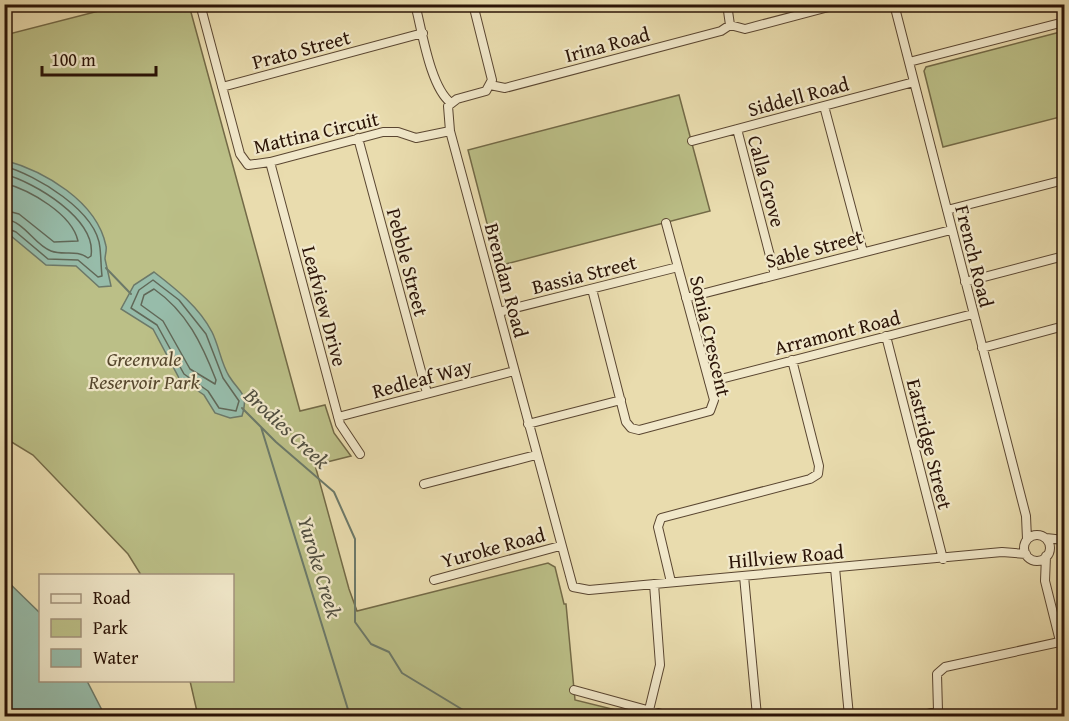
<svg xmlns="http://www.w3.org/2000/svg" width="1069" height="721" font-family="'Gentium Book Plus',serif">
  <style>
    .green { fill: #bbbf87; stroke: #736a47; stroke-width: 1.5 }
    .water { fill: #97bcaa; stroke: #6c7969; stroke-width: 1.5 }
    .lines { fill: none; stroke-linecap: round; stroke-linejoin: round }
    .shore { stroke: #616858; stroke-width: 1.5 }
    .stream { stroke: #6c7969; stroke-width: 2 }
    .street-casing { stroke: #5a4631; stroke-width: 10 }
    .street { stroke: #f1e8ca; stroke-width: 8 }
    .labels { text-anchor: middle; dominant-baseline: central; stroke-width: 4.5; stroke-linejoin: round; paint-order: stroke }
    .street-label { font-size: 20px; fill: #2b1407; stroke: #f1e8ca }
    .park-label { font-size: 20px; font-style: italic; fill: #56472d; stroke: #f1e8ca }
    .water-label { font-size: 21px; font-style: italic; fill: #514f40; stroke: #f1e8ca }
  </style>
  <rect width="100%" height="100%" fill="#e9dcae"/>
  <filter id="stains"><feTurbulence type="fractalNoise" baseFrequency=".00333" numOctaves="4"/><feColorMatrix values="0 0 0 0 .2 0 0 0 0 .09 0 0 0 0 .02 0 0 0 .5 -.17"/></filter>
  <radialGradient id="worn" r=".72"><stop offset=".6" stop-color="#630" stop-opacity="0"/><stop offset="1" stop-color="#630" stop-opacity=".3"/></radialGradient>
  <!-- green -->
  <path class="green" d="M122,5H189L300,411L325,405L334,433L351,456L315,465L349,589L357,611L548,563L555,567L564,604H566L575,700L640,716H198L190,681L232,680V576L141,575L128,554L33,455L5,438V35Z
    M1064,31V116L943,147L924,71L926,67Z
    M679,95L710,211L498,266L468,150Z"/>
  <!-- water -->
  <path class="water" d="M4,160C44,171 97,201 106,246C107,250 105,255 105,259C107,268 109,277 111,286L99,287L76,266L46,265L5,231Z
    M154,272C176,289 199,307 212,332C219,346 221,363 229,376C240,394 249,392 242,416L230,418L215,413L204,395L179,378L153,329L121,309L134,285Z
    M4,578L40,613V680L87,681L105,716H5Z"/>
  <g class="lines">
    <!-- shore -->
    <path class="shore" d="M4,166C36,175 97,211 100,248C101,257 101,267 102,276L98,277L78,260L48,259L16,232L4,227
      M4,174C34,182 97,219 91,256L88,258C76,249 64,256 51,251C34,245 25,221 4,219
      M4,183C30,190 72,214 78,241L54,242L19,214L4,210
      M153,280L179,300L206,334L223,378L239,401L236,411L219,408L208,391L184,374L157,325L131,308L139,290Z
      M154,289C187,312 202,344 216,380L215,384L190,369L163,321L141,305L144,295Z"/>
    <!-- stream -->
    <path class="stream" d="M106,268L131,294
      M242,408L276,442L334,492L355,539V622L371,644L389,652L402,673L473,716
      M261,427L350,716"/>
    <defs>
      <path id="street" d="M200,4L240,154L248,165L270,162L383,132H398L416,138L450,131
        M415,4C422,30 430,87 451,103
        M473,4L492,80L486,91L457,99L448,106L450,131L573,587L589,590L1002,552L1026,554
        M727,4L730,25
        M894,4L1026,516L1027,539
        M730,25L745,29L840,4
        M909,62L1064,22
        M490,85L505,88L721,31L730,25
        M222,87L423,33
        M824,106L863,252
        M737,129L775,275
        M358,138L427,393
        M692,141L914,82
        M270,162L340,424L360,454
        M947,210L1064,180
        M965,282L1064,256
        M592,289L626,422L631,428L639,430L710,411L714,400L666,223
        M686,298L951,230
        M499,312L678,267
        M886,336L943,559
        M982,348L1064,326
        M709,382L973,314
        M338,417L514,371
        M528,424L621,400
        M424,484L536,455
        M1024 548a13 13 0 1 1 26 0a13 13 0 1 1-26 0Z
        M1046,538L1064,540
        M1046,556L1045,581L1060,641
        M835,568L849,716
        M744,576L757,716
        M434,580L560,546
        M671,582L658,527L661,518L810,479L818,474L819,466L792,360
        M574,690L669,716
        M649,710L660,665L654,584
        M920,716L938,711L937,674L945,667L1064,641"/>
    </defs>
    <!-- street casing -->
    <use href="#street" class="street-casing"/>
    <!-- street -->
    <use href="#street" class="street"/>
  </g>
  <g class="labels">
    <!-- street labels -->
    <g class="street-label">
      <text transform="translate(607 44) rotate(-15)">Irina Road</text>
      <text transform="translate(301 49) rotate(-15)">Prato Street</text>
      <text transform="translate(798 96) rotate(-15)">Siddell Road</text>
      <text transform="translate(316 132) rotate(-13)">Mattina Circuit</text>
      <text transform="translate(767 181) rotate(75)">Calla Grove</text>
      <text transform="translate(814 248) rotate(-15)">Sable Street</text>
      <text transform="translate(975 256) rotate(76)">French Road</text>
      <text transform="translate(408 262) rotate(75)">Pebble Street</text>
      <text transform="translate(584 274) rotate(-14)">Bassia Street</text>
      <text transform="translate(507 280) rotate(75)">Brendan Road</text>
      <text transform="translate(325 306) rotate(75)">Leafview Drive</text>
      <text transform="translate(837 332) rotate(-14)">Arramont Road</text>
      <text transform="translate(711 336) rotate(77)">Sonia Crescent</text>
      <text transform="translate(422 378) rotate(-15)">Redleaf Way</text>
      <text transform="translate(930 444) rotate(76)">Eastridge Street</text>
      <text transform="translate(493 547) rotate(-15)">Yuroke Road</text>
      <text transform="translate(786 556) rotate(-5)">Hillview Road</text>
    </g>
    <!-- park labels -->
    <g class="park-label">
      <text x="144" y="358">Greenvale<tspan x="144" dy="23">Reservoir Park</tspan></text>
    </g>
    <!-- water labels -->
    <g class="water-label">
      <text transform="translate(287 428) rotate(43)">Brodies Creek</text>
      <text transform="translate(320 567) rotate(73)">Yuroke Creek</text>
    </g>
  </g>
  <!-- margin -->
  <rect width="1069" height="721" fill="none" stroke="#e9dcae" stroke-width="24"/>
  <rect x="6" y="6" width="1057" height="709" fill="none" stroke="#2b1407" stroke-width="3"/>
  <rect x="12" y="12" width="1045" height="697" fill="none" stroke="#2b1407" stroke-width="1.5"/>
  <!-- legend -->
  <rect x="39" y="574" width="195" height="108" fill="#f1e8ca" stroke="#a2937c" stroke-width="1.5"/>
  <rect x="51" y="594" width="30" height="9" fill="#f1e8ca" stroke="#a2937c" stroke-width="1.5"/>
  <text x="93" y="604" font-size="18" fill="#2b1407">Road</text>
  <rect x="51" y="619" width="30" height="18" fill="#bbbf87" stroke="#a2937c" stroke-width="1.5"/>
  <text x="93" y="634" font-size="18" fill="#2b1407">Park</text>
  <rect x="51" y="649" width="30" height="18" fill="#97bcaa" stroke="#a2937c" stroke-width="1.5"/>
  <text x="93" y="664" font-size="18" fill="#2b1407">Water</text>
  <!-- scale -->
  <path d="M42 66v9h114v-9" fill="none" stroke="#2b1407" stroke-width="3"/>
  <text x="51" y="66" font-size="18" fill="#2b1407" stroke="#f1e8ca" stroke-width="4.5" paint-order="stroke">100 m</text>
  <rect width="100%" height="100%" filter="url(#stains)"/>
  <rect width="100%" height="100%" fill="url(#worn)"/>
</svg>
